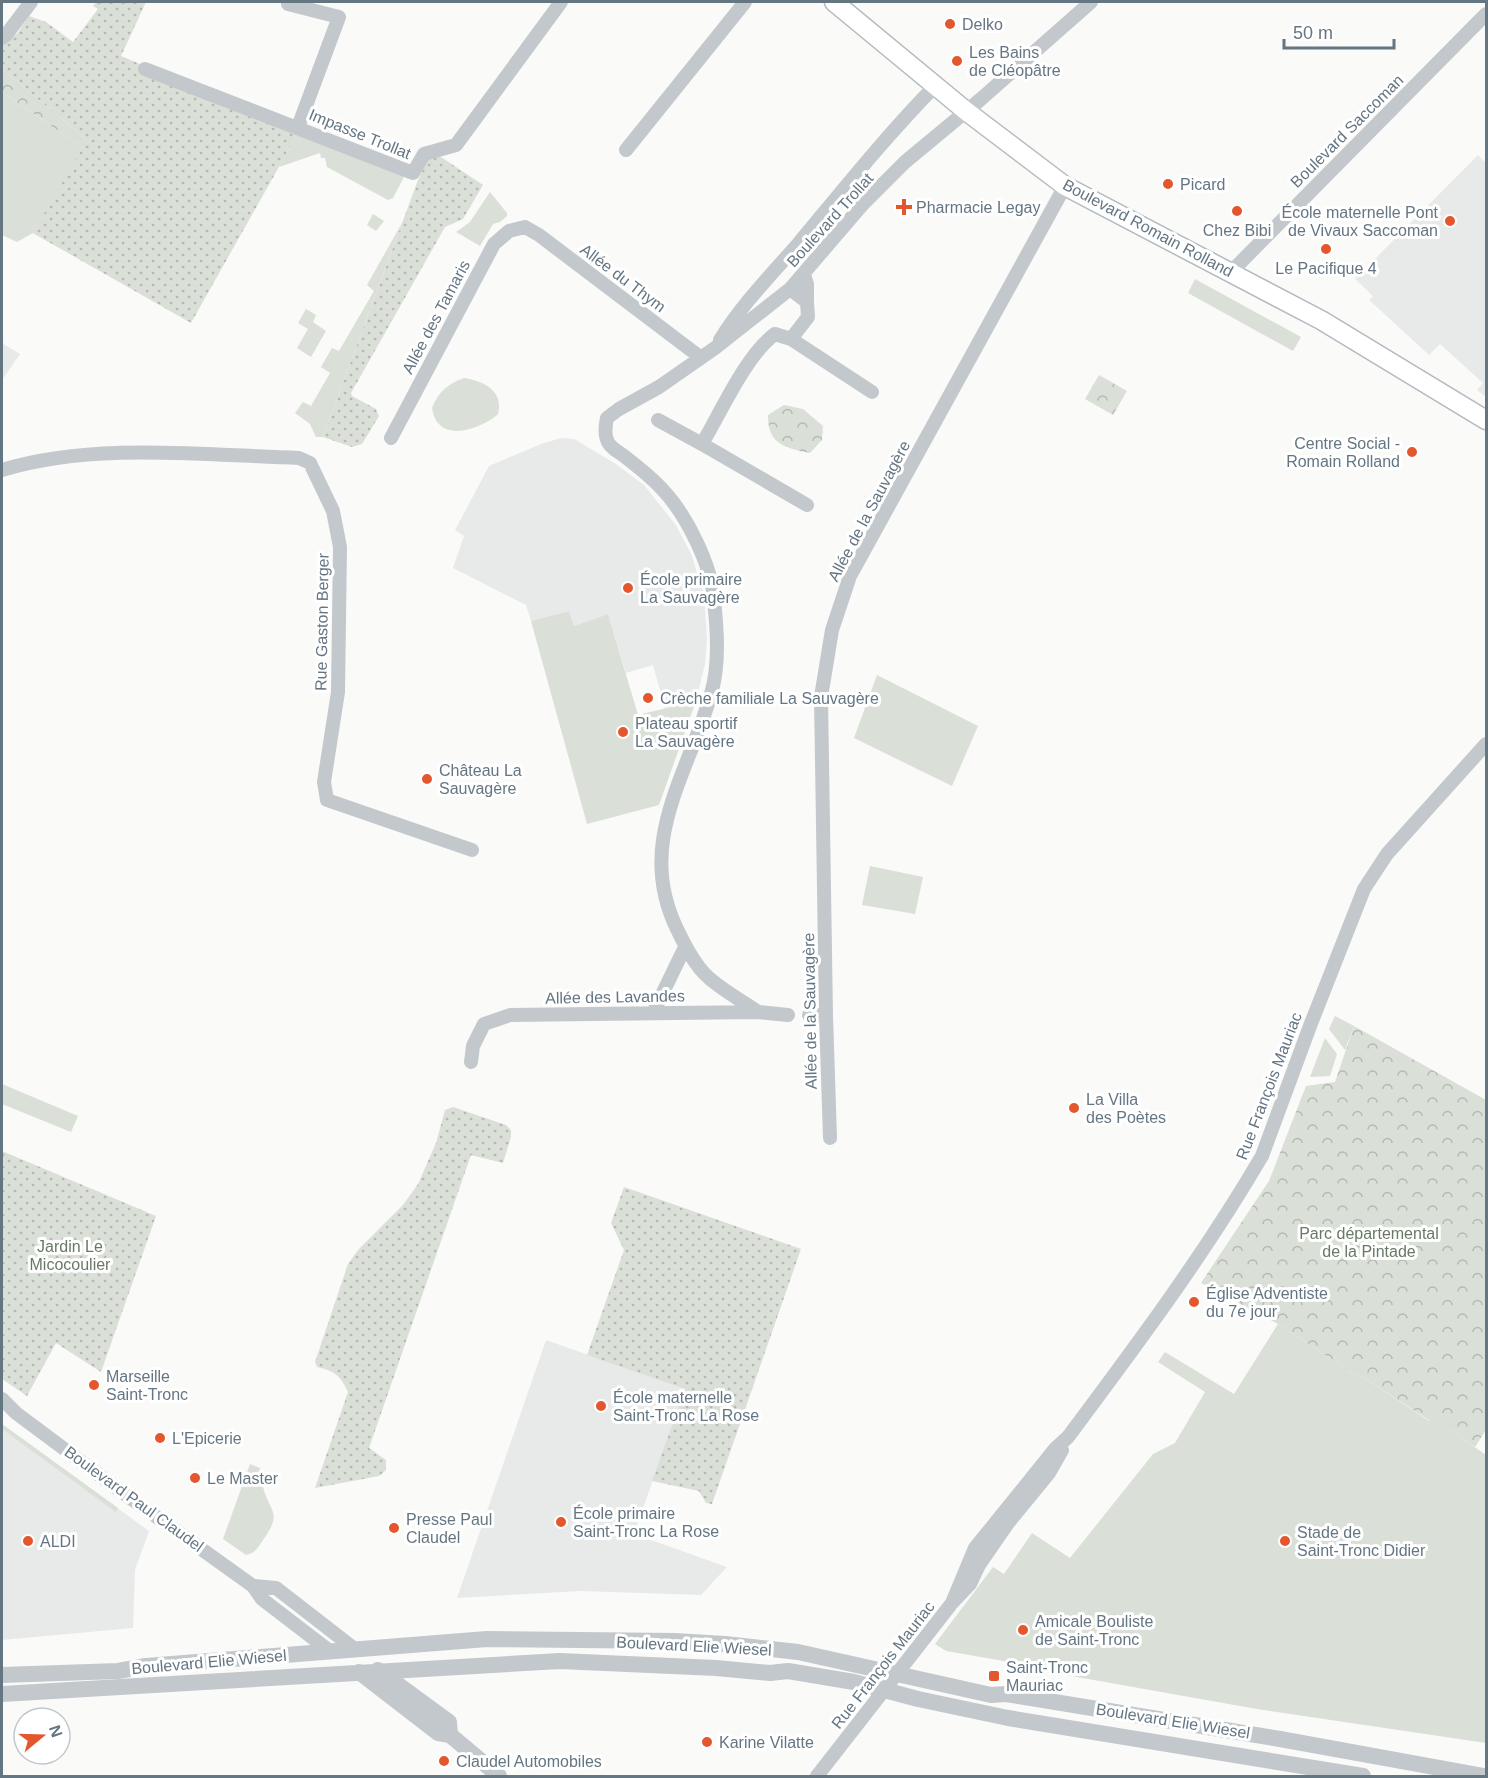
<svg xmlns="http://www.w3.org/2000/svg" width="1488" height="1778" font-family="Arial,sans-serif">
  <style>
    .built { fill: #e8e9e9 }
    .grass { fill: #dadfd7 }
    .forest { fill: url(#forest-crowns) }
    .garden { fill: url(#garden-dots) }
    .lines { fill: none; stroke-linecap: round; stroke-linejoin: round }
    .secondary-casing { stroke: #b3babf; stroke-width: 21 }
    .minor { stroke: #c3c8cc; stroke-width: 14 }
    .tertiary { stroke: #c3c8cc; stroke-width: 16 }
    .secondary { stroke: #fff; stroke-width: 18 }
    .poi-dot { fill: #e4572e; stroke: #fff; stroke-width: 2 }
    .labels { text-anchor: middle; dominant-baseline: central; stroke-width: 6; stroke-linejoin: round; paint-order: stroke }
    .poi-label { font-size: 16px; fill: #657683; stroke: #fff; text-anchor: start }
    .street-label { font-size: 16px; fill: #657683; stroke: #fff }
    .park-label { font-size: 16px; fill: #687a64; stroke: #fff }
  </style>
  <defs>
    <pattern id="forest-crowns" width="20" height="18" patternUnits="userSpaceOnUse" patternTransform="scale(1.5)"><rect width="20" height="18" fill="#dadfd7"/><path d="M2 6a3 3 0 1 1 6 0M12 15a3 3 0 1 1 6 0" fill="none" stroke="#b4b9b4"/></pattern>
    <pattern id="garden-dots" width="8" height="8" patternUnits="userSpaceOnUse" patternTransform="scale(1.5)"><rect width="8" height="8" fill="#dadfd7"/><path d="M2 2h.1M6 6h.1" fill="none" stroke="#b4b9b4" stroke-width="1.8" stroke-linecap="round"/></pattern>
  </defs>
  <rect width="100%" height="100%" fill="#fafaf8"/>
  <!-- built -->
  <path class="built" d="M1478,155L1486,163V397L1477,390L1483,383L1440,344L1429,355L1369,300L1373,296L1355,279Z
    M2,343L20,354L2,380Z
    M561,438L574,439L616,464L644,485L676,525L692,556L704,595L707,639L705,664L696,701L665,708L653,665L626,673L608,614L574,626L569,611L531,621L526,605L453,568L464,536L455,530L489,466L541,444Z
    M546,1340L685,1389L634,1534L727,1567L701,1595L581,1591L457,1598Z
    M2,1424L149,1531L135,1570L133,1628L2,1640Z"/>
  <!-- grass -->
  <path class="grass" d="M2,92L83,148L33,233L17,242L2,235Z
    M298,133L405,175L393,198L388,200L327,167L325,158H321L320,153L279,167Z
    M490,192L507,213V216L500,222L493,224L480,246L456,232L470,222Z
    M373,214L384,221L376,231L367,225Z
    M402,223L323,437H316L310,424L295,413L303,402L311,406L330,373L321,367L332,348L339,351L374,291L367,285Z
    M1195,279L1301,337L1293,351L1188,293Z
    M306,309L316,315L313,322L326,331L311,357L297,348L308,329L298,323Z
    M464,378C483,381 504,390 498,414C486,425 455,439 440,425C435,421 433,414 432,408C439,391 448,384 464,378Z
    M569,611L574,626L608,614L638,715L696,701L659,805L587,824L531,621Z
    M877,675L978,726L952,786L854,738Z
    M870,866L923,877L915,914L862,905Z
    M1335,1016L1354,1026L1345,1050L1329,1029Z
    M1325,1038L1337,1054L1330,1076L1310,1077Z
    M2,1084L78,1116L71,1132L2,1104Z
    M1278,1324L1357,1376L1363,1377L1429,1421L1432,1417L1486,1455V1743L1257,1709L1043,1671L1026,1665L946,1651L935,1644L993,1567L1004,1574L1032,1533L1070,1558L1153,1454L1175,1443L1205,1392L1158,1362L1165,1352L1234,1394Z
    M2,1424L118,1508L116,1512L2,1429Z
    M250,1464L260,1468C260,1475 261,1481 263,1487C270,1513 283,1512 263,1540C258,1547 256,1553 246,1555L223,1539Z"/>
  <!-- forest -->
  <path class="forest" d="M2,69L87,140L104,273L33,233L83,148L2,92Z
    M1099,375L1127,391L1113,415L1085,399Z
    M784,405L803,409L823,426L822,440L810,453C786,448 767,444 768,415Z
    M1354,1026L1486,1100V1430L1475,1447L1433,1418L1430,1421L1363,1377L1357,1376L1278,1324L1201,1283L1269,1181L1306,1086L1335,1082Z"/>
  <!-- garden -->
  <path class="garden" d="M96,2H146L121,56L140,64L139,71L298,133L191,323L33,233L87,140L2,69V42L17,34L29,16L46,22L73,42L98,9L93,6Z
    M438,155L483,185L463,219L445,227L351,393L352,396L376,409L379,416L362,444L352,447L323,437L418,180L429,157Z
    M453,1107L506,1125L511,1130V1137L503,1163L471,1155L369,1448L386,1460V1470L379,1476L315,1488L348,1392C340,1375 335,1371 317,1367L315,1362L348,1264L358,1250L403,1205L418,1184L436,1143L445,1110Z
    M2,1151L156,1216L101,1372L56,1343L27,1396L2,1379Z
    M624,1187L801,1249L712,1504L706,1503L699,1491L652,1481L685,1389L587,1355L624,1250L611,1223Z"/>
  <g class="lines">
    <defs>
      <path id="secondary" d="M834,2L966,111L1065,186L1321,320L1486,420"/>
    </defs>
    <!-- secondary casing -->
    <use href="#secondary" class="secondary-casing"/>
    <!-- minor -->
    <path class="minor" d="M288,4L339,17L298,127
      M2,38L6,35L31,2
      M145,69L413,173L424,154L456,145L561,2
      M626,150L745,2
      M1231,272L1486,14
      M790,289L807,302V284L804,275
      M807,302L808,317L791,339L872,392
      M720,340C742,304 771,275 798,244C843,190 886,136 936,85
      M658,420L702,444L807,505
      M391,438L494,244L509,231L525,227L539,235L700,357
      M702,444C721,412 746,355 775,334L791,339
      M2,470C94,442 203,455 299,458L310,463L333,511L340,547L338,692L324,782L327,800L472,850
      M758,1012C742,1001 724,991 709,978C695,966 685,946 677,929C635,843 688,775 711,694C720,664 717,629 714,599C711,564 686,514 662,489C651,477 637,466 624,456C620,453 613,449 610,445C604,438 605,427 607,418L619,409L659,387L715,348L790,289L863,204L905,162L981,99L1091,2
      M653,1013L685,947
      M809,1015H826
      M471,1062L473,1046L484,1024L510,1015L758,1012L788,1015
      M830,1138L826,1015L821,697L832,630L850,576L1065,186
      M2,1399L16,1413L126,1495L253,1586L262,1599L331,1652
      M253,1586L276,1588L356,1650
      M952,1603L975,1548L1055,1449L1068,1437C1136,1346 1204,1255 1262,1156L1310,1026L1364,889L1387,854L1486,744
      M817,1776L952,1603L970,1584L979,1565L1008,1523L1049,1473L1062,1450"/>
    <!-- tertiary -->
    <path class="tertiary" d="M378,1670L449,1722L450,1735
      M359,1672L438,1733L450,1735L499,1776
      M2,1675L118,1671L146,1666L487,1639L675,1641L725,1644L798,1652L991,1695L1006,1694L1280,1739L1484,1776
      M2,1694L560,1661L716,1668L770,1673L788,1671L854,1682L918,1699L1008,1718L1363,1776"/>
    <!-- secondary -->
    <use href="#secondary" class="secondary"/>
  </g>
  <!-- markers -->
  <g class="poi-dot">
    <circle cx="950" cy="24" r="6"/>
    <circle cx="957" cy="61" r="6"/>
    <circle cx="1168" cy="184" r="6"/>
    <path d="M901 198h6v6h6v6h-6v6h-6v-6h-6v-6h6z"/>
    <circle cx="1237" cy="211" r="6"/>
    <circle cx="1450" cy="221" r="6"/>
    <circle cx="1326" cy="249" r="6"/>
    <circle cx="1412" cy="452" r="6"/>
    <circle cx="628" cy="588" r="6"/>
    <circle cx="648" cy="698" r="6"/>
    <circle cx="623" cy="732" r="6"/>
    <circle cx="427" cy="779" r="6"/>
    <circle cx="1074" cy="1108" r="6"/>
    <circle cx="1194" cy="1302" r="6"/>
    <circle cx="94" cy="1385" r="6"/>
    <circle cx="601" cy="1406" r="6"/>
    <circle cx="160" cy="1438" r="6"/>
    <circle cx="195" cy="1478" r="6"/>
    <circle cx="561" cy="1522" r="6"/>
    <circle cx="394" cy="1528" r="6"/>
    <circle cx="28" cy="1541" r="6"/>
    <circle cx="1285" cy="1541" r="6"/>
    <circle cx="1023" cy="1630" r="6"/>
    <rect x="988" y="1670" width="12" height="12" rx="3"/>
    <circle cx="707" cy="1742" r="6"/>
    <circle cx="444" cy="1761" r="6"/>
  </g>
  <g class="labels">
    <!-- poi labels -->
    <g class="poi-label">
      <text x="962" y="24">Delko</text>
      <text x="969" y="52">Les Bains<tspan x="969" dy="18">de Cléopâtre</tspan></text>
      <text x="1180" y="184">Picard</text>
      <text x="916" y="207">Pharmacie Legay</text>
      <text x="1438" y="212" text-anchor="end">École maternelle Pont<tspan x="1438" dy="18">de Vivaux Saccoman</tspan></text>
      <text x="1237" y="230" text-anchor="middle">Chez Bibi</text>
      <text x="1326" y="268" text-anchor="middle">Le Pacifique 4</text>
      <text x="1400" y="443" text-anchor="end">Centre Social -<tspan x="1400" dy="18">Romain Rolland</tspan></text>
      <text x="640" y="579">École primaire<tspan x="640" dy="18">La Sauvagère</tspan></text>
      <text x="660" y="698">Crèche familiale La Sauvagère</text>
      <text x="635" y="723">Plateau sportif<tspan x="635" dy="18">La Sauvagère</tspan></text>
      <text x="439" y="770">Château La<tspan x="439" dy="18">Sauvagère</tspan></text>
      <text x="1086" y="1099">La Villa<tspan x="1086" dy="18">des Poètes</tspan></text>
      <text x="1206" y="1293">Église Adventiste<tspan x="1206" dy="18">du 7e jour</tspan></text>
      <text x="106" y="1376">Marseille<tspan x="106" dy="18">Saint-Tronc</tspan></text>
      <text x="613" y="1397">École maternelle<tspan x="613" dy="18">Saint-Tronc La Rose</tspan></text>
      <text x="172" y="1438">L'Epicerie</text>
      <text x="207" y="1478">Le Master</text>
      <text x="573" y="1513">École primaire<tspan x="573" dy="18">Saint-Tronc La Rose</tspan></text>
      <text x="406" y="1519">Presse Paul<tspan x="406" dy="18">Claudel</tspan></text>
      <text x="1297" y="1532">Stade de<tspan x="1297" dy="18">Saint-Tronc Didier</tspan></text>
      <text x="40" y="1541">ALDI</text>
      <text x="1035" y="1621">Amicale Bouliste<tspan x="1035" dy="18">de Saint-Tronc</tspan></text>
      <text x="1006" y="1667">Saint-Tronc<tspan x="1006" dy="18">Mauriac</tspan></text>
      <text x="719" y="1742">Karine Vilatte</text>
      <text x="456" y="1761">Claudel Automobiles</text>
    </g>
    <!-- street labels -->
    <g class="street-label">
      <text transform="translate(1347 131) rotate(-45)">Boulevard Saccoman</text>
      <text transform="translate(360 134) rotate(22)">Impasse Trollat</text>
      <text transform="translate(830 220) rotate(-48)">Boulevard Trollat</text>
      <text transform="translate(1148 228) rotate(28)">Boulevard Romain Rolland</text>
      <text transform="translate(623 278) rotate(37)">Allée du Thym</text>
      <text transform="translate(436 317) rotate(-62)">Allée des Tamaris</text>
      <text transform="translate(869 511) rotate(-62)">Allée de la Sauvagère</text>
      <text transform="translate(322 622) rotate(-89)">Rue Gaston Berger</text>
      <text transform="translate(615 997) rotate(-1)">Allée des Lavandes</text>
      <text transform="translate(810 1011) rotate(-91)">Allée de la Sauvagère</text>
      <text transform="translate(1269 1086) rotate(-69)">Rue François Mauriac</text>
      <text transform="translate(134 1499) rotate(36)">Boulevard Paul Claudel</text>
      <text transform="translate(694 1646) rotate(3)">Boulevard Elie Wiesel</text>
      <text transform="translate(209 1662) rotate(-5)">Boulevard Elie Wiesel</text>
      <text transform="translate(883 1665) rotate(-52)">Rue François Mauriac</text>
      <text transform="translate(1173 1721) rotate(9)">Boulevard Elie Wiesel</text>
    </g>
    <!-- park labels -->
    <g class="park-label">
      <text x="1369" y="1233">Parc départemental<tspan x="1369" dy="18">de la Pintade</tspan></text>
      <text x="70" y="1246">Jardin Le<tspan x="70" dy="18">Micocoulier</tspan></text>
    </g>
  </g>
  <!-- border -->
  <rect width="1488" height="1778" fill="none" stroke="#657683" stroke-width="6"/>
  <!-- north arrow -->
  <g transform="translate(42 1736) rotate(71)"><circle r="28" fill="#ffffff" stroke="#c1c8cd" stroke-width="1.5"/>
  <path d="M0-4.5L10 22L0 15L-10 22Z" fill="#e4572e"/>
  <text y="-9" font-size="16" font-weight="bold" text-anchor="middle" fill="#657683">N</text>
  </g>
  <!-- scale -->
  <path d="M1284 39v9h110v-9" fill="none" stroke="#657683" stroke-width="3"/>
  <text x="1293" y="39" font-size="18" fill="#657683" stroke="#ffffff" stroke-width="4.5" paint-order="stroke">50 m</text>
</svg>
